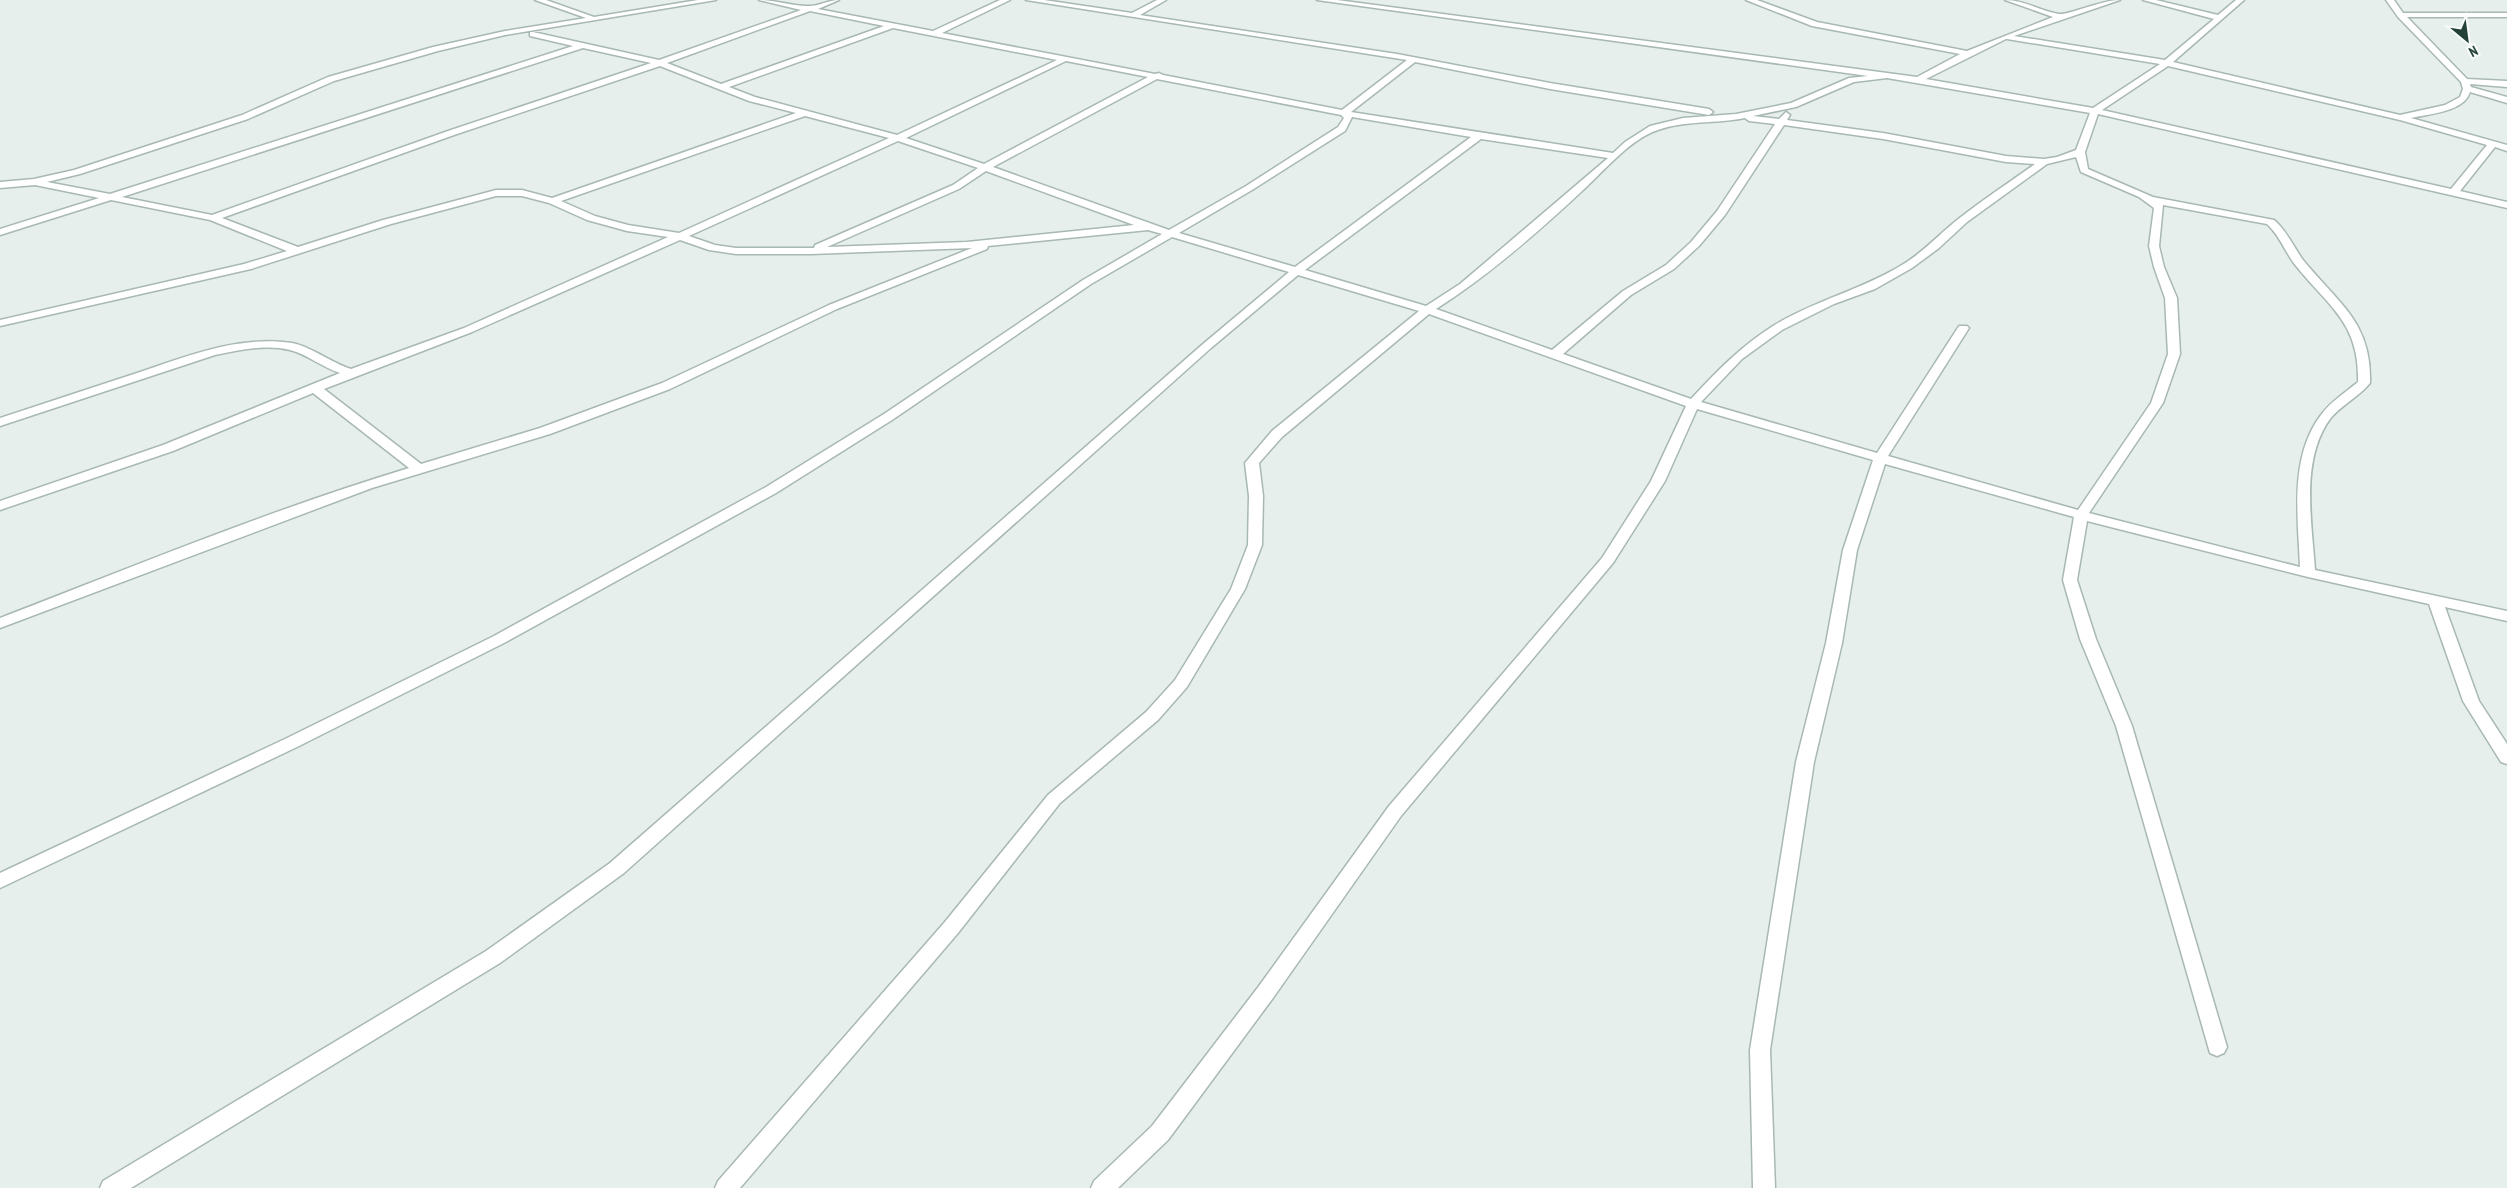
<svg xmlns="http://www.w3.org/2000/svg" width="2507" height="1188" font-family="'PT Sans Narrow',sans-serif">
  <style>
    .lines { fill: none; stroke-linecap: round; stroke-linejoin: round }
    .minor-casing { stroke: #a8b8b2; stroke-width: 3 }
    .minor { fill: #fff; fill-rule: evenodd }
  </style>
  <rect width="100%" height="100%" fill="#e6efeb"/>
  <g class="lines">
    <defs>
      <path id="minor" d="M535,0H546L594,17L698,0H716L505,35L438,51L334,81L248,119L80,174L47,182L110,194L573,46L530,36V32H533L659,60L801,10L759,0C776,0 791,6 807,6C817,7 828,0 839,0L818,9L933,31L1000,0H1010L942,33L1155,74L1159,73L1163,75L1342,110L1407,60L1026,0H1044L1132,13L1157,0H1166L1140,15L1397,54L1550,83L1709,109L1713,112L1709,115L1550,89L1415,62L1351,112L1613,153L1625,142L1650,126L1683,118L1736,114L1791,103L1849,78L1868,76L1317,0H1337L1917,77L1960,54L1812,26L1746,0H1757L1817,22L1967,51L2053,17L2005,0C2025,0 2040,11 2059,14C2070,15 2101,0 2120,0L2014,36L2165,60L2214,19L2143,0H2156L2218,15L2236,0H2244L2173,62L2400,115L2445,105L2460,97L2463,89L2461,82L2398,17L2386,0H2394L2403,13H2507V17H2407L2467,79L2507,81V87L2470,84L2471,87L2507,97V103L2470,92C2464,112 2429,114 2411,118L2507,145V151L2495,147L2460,191L2507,202V208L2098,114L2085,152L2088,169L2153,197L2274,220C2287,231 2293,246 2303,260C2338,303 2372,322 2370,383C2359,397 2341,405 2330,419C2300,460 2312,523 2315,570L2507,611V621L2445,607L2479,701L2507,744V764L2501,762L2463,701L2429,604L2308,577L2087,521L2077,580L2096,639L2132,726L2227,1047L2224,1053L2217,1056L2210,1053L2116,726L2080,639L2063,580L2074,517L1885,464L1857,550L1842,643L1814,762L1770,1050L1775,1188H1753L1750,1050L1796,762L1826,643L1843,550L1873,460L1697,409L1665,481L1613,563L1401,816L1273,998L1168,1140L1118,1188H1091L1094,1181L1152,1126L1259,986L1389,806L1602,558L1651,481L1686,406L1429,314L1282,437L1259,463L1263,496L1262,545L1245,589L1187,687L1158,720L1060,803L958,933L740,1188H715L718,1181L944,923L1048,795L1146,712L1175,680L1231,589L1248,545L1249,496L1245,463L1272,431L1419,311L1298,275L1211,348L624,873L500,963L131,1188H100L103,1181L486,951L610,863L1203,344L1289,272L1172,237L1091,284L892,420L776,493L504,643L297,747L0,888V873L285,739L492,637L766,487L884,414L1083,280L1162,234L1148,230L988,246L987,249L837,309L670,389L550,434L372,488L0,628V618C135,566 270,510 409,468L313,393L173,451L0,510V501L163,445L340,373C323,368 307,354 290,350C265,344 239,350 215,355L0,426V418C45,403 89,389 134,374C185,357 237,335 292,343C310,346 332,363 351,369L464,328L668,237L627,231L587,220L549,203L522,196H496L391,224L251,269L0,326V320L244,264L287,251L210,220L111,200L0,235V229L99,198L35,185L0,188V182L34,179L74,170L242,115L328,77L433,47L505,31L586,18ZM810,11L884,26L721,84L667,63ZM893,28L1057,60L897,135L755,97L729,87ZM2006,39H2007L2160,64L2093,108L1926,79ZM583,48L651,63L448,131L212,215L122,197ZM1066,61L1148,77L984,164L906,138ZM660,66L749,101L796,113L552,198L522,190H496L383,220L298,247L222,218L454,135ZM2168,66L2400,120L2487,145L2451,189L2102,110ZM1887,78L2090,113L2076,150L2057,157L2044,159L2006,156L1883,133L1787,120L1790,115L1786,112L1779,119L1753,116L1796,107L1854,82ZM1157,79L1341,115L1344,118L1338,127L1246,186L1169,230L993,167ZM805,116L889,138L679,233L628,225L595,216L561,201ZM1352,117L1471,137L1295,267L1179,233L1252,190L1345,131ZM1745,118L1749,121L1775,124L1717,211L1691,242L1666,265L1623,291L1552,350L1436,309C1488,276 1536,234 1581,192C1602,173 1631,138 1658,130C1686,120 1716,124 1745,118ZM1784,125L1883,139L2006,162L2035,164C2010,182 1985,198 1961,217C1941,232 1924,252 1902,265C1861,290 1813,301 1773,326C1740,347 1717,371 1691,399L1563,354L1631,295L1674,269L1699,246L1725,215ZM1481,139L1608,158L1460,284L1426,306L1305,270ZM898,141L978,168L953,185L815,245L814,248H736L715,245L689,236ZM2076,157L2081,172L2139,197L2154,208L2149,246L2154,267L2165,298L2168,354L2151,403L2078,510L1888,456L1969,328L1967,326H1959L1877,453L1701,402L1742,359L1782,330L1834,304L1875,289L1912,268L1939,248L1967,222L2047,164ZM986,171L1134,225L967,242L827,247L959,189ZM2163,205L2267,224C2279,235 2284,249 2293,262C2326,305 2360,321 2358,382C2346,392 2330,402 2321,415C2289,457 2298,517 2300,567L2089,513L2163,403L2180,354L2177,298L2164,267L2159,246ZM680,240L709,250L736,254H811L972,248L829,305L662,383L540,428L421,464L324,389L472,332Z"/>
    </defs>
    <!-- minor casing -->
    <use href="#minor" class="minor-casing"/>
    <!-- minor -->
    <use href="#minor" class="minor"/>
  </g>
  <!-- north arrow -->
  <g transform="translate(2467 40) rotate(151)" stroke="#f7fbf9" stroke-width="4" paint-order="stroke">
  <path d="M0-4L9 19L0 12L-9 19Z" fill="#24423a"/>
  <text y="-8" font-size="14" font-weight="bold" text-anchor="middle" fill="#24423a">N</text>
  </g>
</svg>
